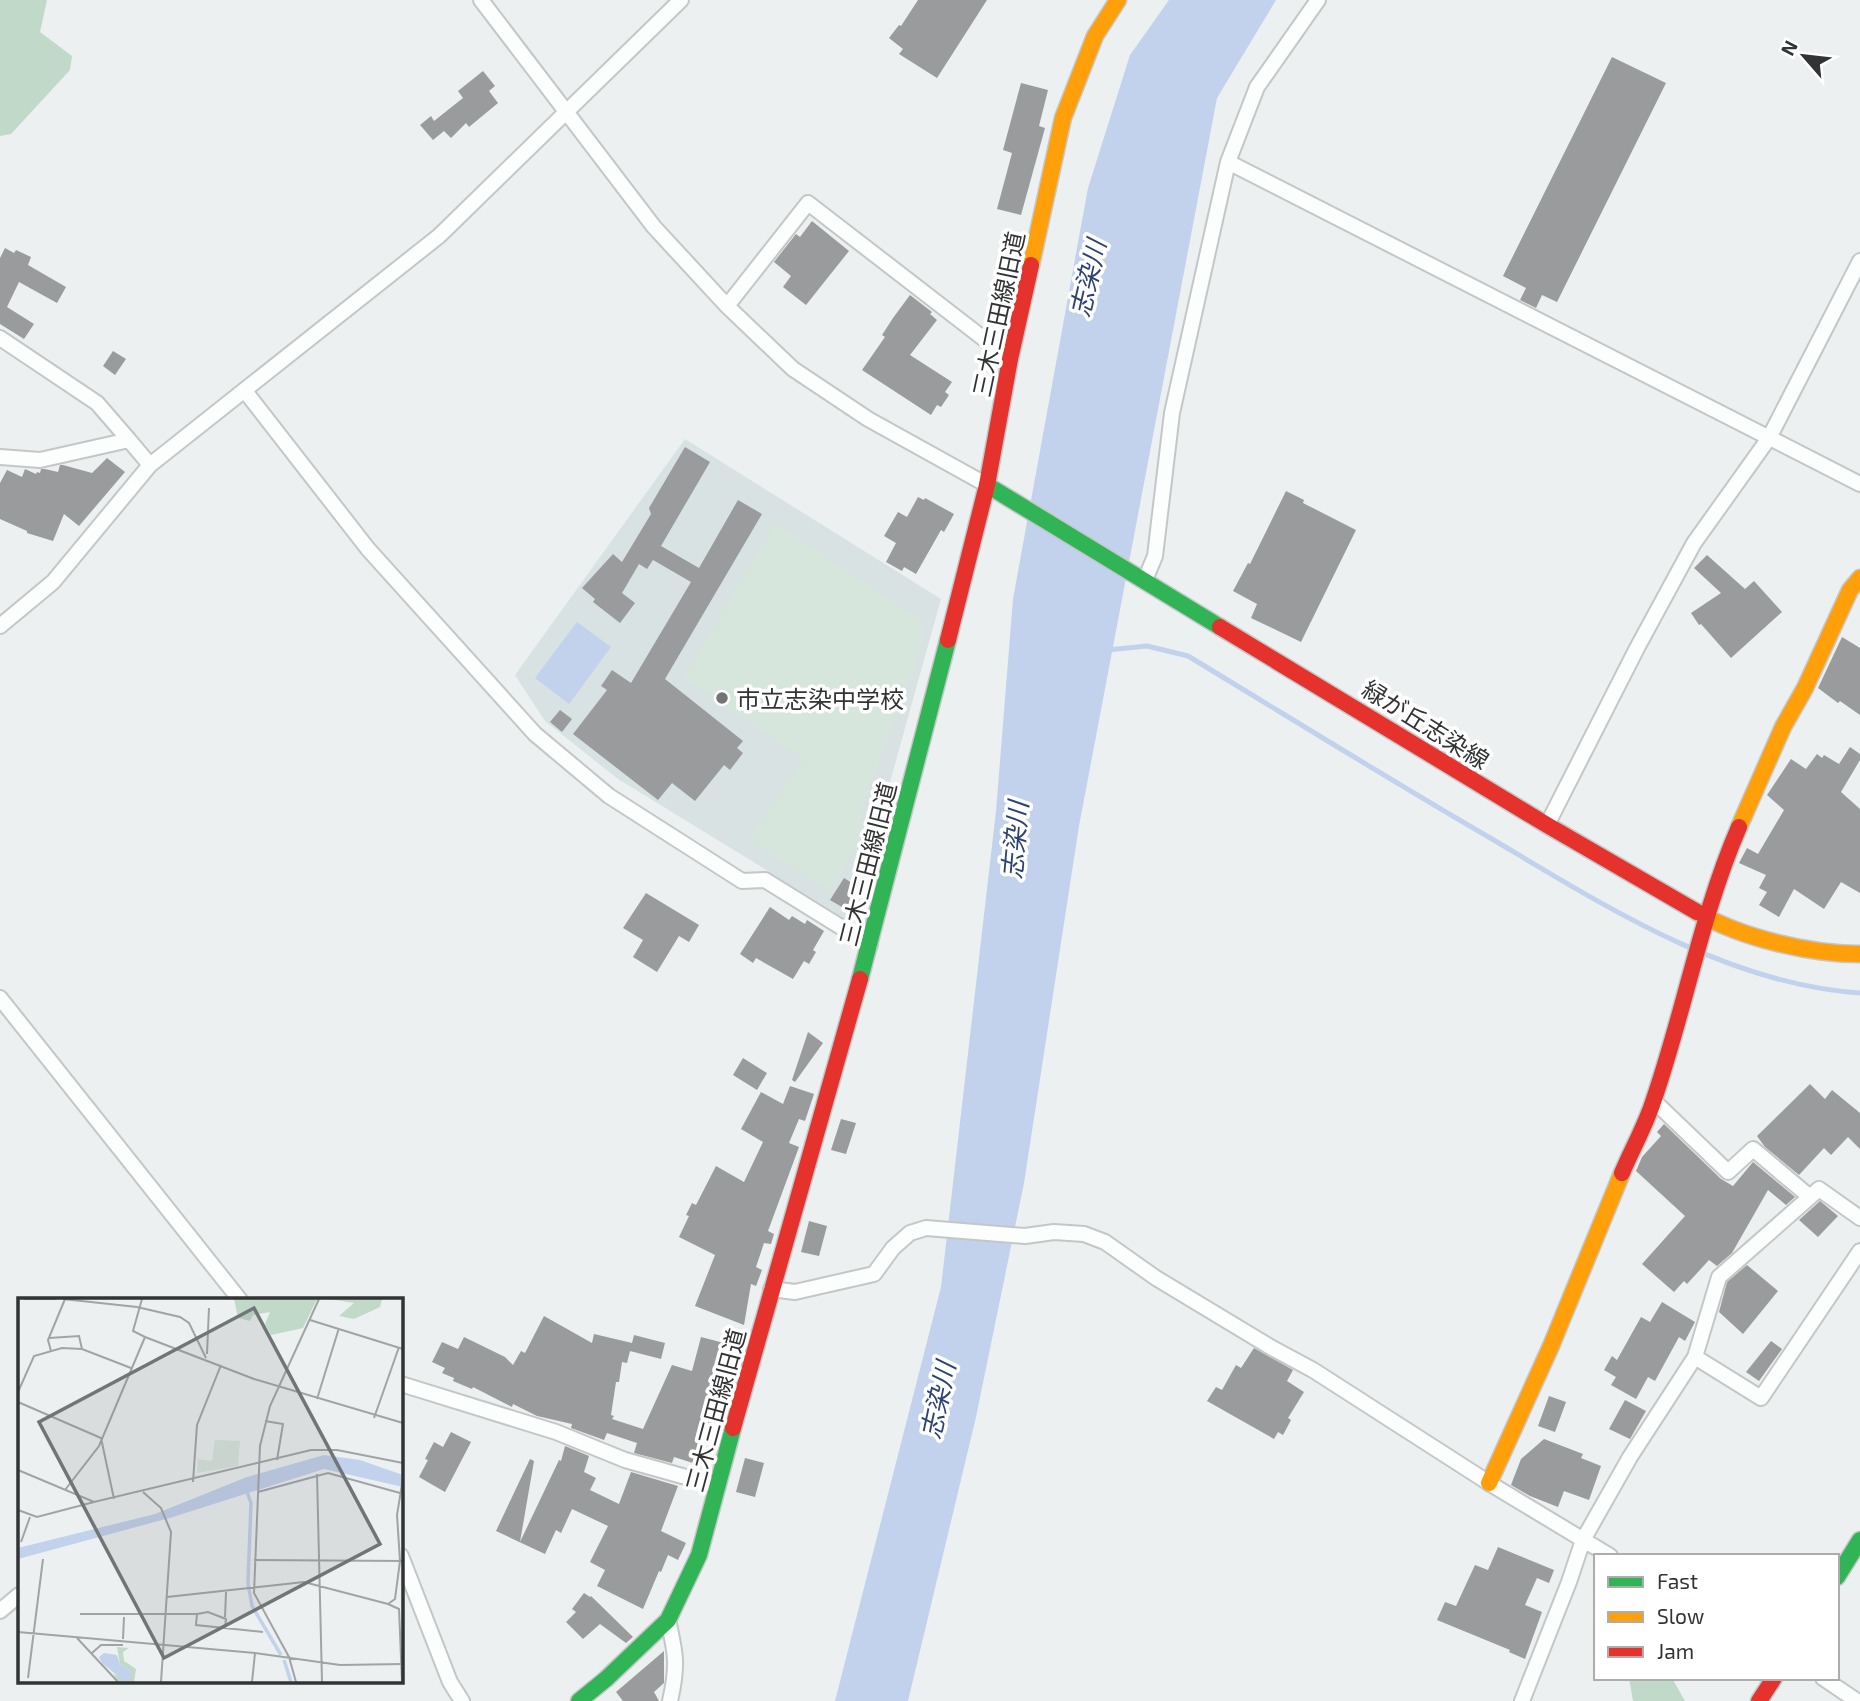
<svg xmlns="http://www.w3.org/2000/svg" width="1860" height="1701" font-family="'Exo 2','Noto Sans JP',sans-serif">
  <style>
    .built { fill: #d8e2e3 }
    .green { fill: #d7e6dc }
    .forest { fill: #c1d9c9 }
    .water { fill: #c2d1ec }
    .lines { fill: none; stroke-linecap: round; stroke-linejoin: round }
    .stream { stroke: #c2d1ec; stroke-width: 5 }
    .building { fill: #999b9c }
    .street-casing { stroke: #c4c7c7; stroke-width: 18 }
    .fast-casing { stroke: #c4c7c7; stroke-width: 19 }
    .slow-casing { stroke: #c4c7c7; stroke-width: 19 }
    .jam-casing { stroke: #c4c7c7; stroke-width: 19 }
    .street { stroke: #fcfdfd; stroke-width: 14 }
    .fast { stroke: #30b455; stroke-width: 16 }
    .slow { stroke: #ff9f0a; stroke-width: 16 }
    .jam { stroke: #e5322d; stroke-width: 16 }
    .poi-dot { fill: #727576; stroke: #fff; stroke-width: 2.5 }
    .labels { text-anchor: middle; dominant-baseline: central; stroke-width: 7; stroke-linejoin: round; paint-order: stroke }
    .street-label { font-size: 24px; fill: #313334; stroke: #fff }
    .poi-label { font-size: 24px; fill: #313334; stroke: #fff; text-anchor: start }
    .water-label { font-size: 26px; font-style: italic; fill: #2b4374; stroke: #fff }
    .inset-river { fill: none; stroke: #c2d1ec; stroke-width: 3.5 }
    .inset-road { fill: none; stroke: #a1a4a5; stroke-width: 2 }
    .view { fill: #727576; fill-opacity: 0.15; stroke: #727576; stroke-width: 3.5 }
    .inset-edge { fill: none; stroke: #313334; stroke-width: 3.5 }
  </style>
  <rect width="100%" height="100%" fill="#ecf0f0"/>
  <!-- built -->
  <path class="built" d="M685,439L941,599L851,922L618,779L545,721L515,675Z"/>
  <!-- green -->
  <path class="green" d="M775,523L921,620L923,643L860,812L863,833L831,891L747,840L805,760L684,678Z"/>
  <!-- forest -->
  <path class="forest" d="M0,0H47L40,32L72,56L70,70L11,134L0,136Z
    M1629,1678H1672L1685,1701H1633Z"/>
  <!-- water -->
  <path class="water" d="M1169,0H1276L1217,98L1079,826L1024,1183L976,1417L908,1701H835L941,1287L996,811L1013,599L1088,188L1130,55Z
    M577,622L611,647L569,704L535,678Z"/>
  <g class="lines">
    <!-- stream -->
    <path class="stream" d="M1107,650L1147,646L1188,656C1289,717 1390,780 1492,839C1605,906 1726,984 1860,993"/>
  </g>
  <!-- building -->
  <path class="building" d="M918,0H987L937,78L899,54L903,49L889,38L899,25L901,26Z
    M1612,57L1666,83L1557,302L1542,295L1536,308L1520,300L1526,288L1503,276Z
    M483,71L495,86L489,91L498,103L469,127L466,123L451,138L444,131L433,140L420,125L431,116L434,121L463,98L458,91Z
    M1021,83L1048,90L1039,126L1045,128L1021,215L997,209L1012,153L1003,150Z
    M812,221L849,251L806,305L783,287L791,276L774,262L796,234L800,237Z
    M5,248L14,253L16,250L31,257L28,265L66,287L57,303L19,282L7,307L34,324L24,339L0,324V258Z
    M910,295L932,312L930,314L937,320L910,355L952,382L945,392L949,395L941,407L937,405L931,415L862,370L885,337L882,335L893,318Z
    M113,351L126,359L115,375L103,366Z
    M685,447L710,462L661,546L699,568L738,500L762,514L665,679L743,741L737,748L743,753L730,770L724,765L695,801L672,783L658,800L573,734L607,690L601,686L612,670L631,683L691,582L653,560L647,569L639,564L622,593L635,603L620,623L593,602L595,599L582,588L613,554L622,562L651,514L649,508Z
    M107,458L125,472L79,526L64,514L53,541L27,533V531L0,519V483L7,470L22,477L25,469L36,474L37,472L40,473L41,469H45L58,472L60,465H63L92,473Z
    M1286,491L1304,500L1303,503L1356,530L1301,642L1251,618L1257,604L1233,591L1248,563L1250,564Z
    M918,497L924,500L925,498L954,514L944,532L941,530L916,574L904,567L902,571L886,562L896,543L884,536L898,512L907,517Z
    M1707,555L1745,589L1754,581L1782,612L1731,658L1701,624L1699,625L1691,613L1721,593L1694,568Z
    M1842,637L1860,648V715L1840,701L1838,703L1818,688Z
    M560,710L572,719L562,732L550,722Z
    M1850,747L1860,754V760L1841,792L1860,809V893L1841,882L1824,909L1794,889L1779,917L1759,905L1767,892L1759,888L1766,875L1739,863L1747,848L1758,854L1784,810L1767,795L1791,759L1806,769L1817,754L1822,758L1824,755L1839,764Z
    M844,878L860,888L847,910L830,900Z
    M646,893L699,925L689,942L679,936L657,972L633,957L643,940L623,928Z
    M770,907L789,920L792,916L805,924L807,920L824,931L813,950L816,952L809,964L804,961L793,979L756,958L753,963L740,954Z
    M808,1032L823,1043L795,1082L792,1080Z
    M743,1058L767,1073L757,1090L733,1075Z
    M1810,1084L1825,1099L1832,1090L1860,1113V1149L1848,1137L1831,1155L1824,1148L1799,1175L1765,1147L1757,1136Z
    M790,1086L814,1094L805,1121L799,1119L789,1143L799,1147L768,1231L774,1234L771,1244L764,1243L756,1267L762,1270L756,1286L751,1284L744,1325L695,1306L715,1255L679,1237L689,1216L686,1215L692,1203L696,1205L716,1166L744,1182L763,1142L741,1129L761,1092L783,1104Z
    M841,1119L856,1123L846,1154L831,1150Z
    M1664,1124L1721,1179L1733,1186L1753,1162L1795,1197L1786,1205L1768,1190L1732,1253L1717,1266L1709,1260L1687,1284L1684,1281L1674,1292L1642,1264L1685,1216L1636,1171L1642,1157L1661,1136L1657,1132Z
    M1820,1201L1838,1216L1818,1237L1799,1220Z
    M809,1221L827,1226L819,1256L801,1252Z
    M1747,1265L1778,1291L1743,1334L1719,1312L1727,1282Z
    M1662,1302L1695,1322L1685,1341L1679,1337L1655,1381L1648,1377L1636,1399L1611,1385L1616,1377L1604,1370L1612,1356L1617,1360L1641,1317L1650,1322Z
    M544,1316L592,1343L594,1334L632,1343L627,1363L622,1362L619,1382H616L611,1415L614,1416L612,1419L643,1429L672,1365L692,1371L701,1337L724,1343L705,1407L714,1410L710,1429L704,1444L700,1443L693,1463L674,1457L672,1463L634,1453L637,1443L607,1433L604,1440L571,1428L572,1424L537,1416L513,1404L512,1407L473,1387L472,1389L453,1381L454,1378L442,1373L445,1368L432,1362L442,1342L458,1349L464,1337L505,1357L513,1365L521,1351L525,1353Z
    M634,1335L665,1343L661,1359L630,1351Z
    M1771,1341L1782,1349L1759,1381L1746,1372Z
    M1254,1348L1293,1370L1287,1381L1304,1392L1288,1418L1291,1420L1283,1435L1278,1432L1274,1439L1207,1401L1216,1387L1222,1390L1236,1365L1241,1368Z
    M1549,1396L1566,1402L1555,1432L1538,1426Z
    M1625,1400L1646,1411L1630,1439L1609,1429Z
    M451,1432L471,1442L445,1492L419,1477L428,1460L425,1459L434,1442L443,1447Z
    M1544,1439L1583,1454L1581,1458L1601,1466L1589,1500L1564,1491L1558,1507L1530,1496L1511,1485L1521,1459Z
    M565,1446L589,1456L584,1472L596,1478L590,1490L619,1504L631,1472L678,1486L661,1531L686,1543L678,1560L668,1555L661,1572L659,1571L643,1609L597,1586L605,1570L590,1562L608,1526L572,1509L561,1533L556,1530L545,1554L496,1531L530,1459L534,1461L520,1542L559,1460L561,1461Z
    M745,1458L764,1463L755,1497L736,1492Z
    M1498,1547L1554,1570L1549,1583L1537,1578L1525,1605L1542,1612L1525,1659L1509,1652L1510,1650L1437,1620L1445,1602L1456,1606L1475,1565L1488,1570Z
    M584,1593L590,1597L591,1596L633,1637L626,1643L600,1624L583,1639L566,1622L576,1612L572,1609Z
    M664,1651V1683L654,1692L659,1701H623L616,1692Z"/>
  <g class="lines">
    <defs>
      <path id="street" d="M481,0L654,227L727,306L793,369L868,419L987,485
        M1228,162L1860,484
        M727,306L808,203L1010,359
        M0,338L97,403L129,440
        M245,391L368,549L535,734L609,796L742,881L765,880L870,945
        M0,457L40,460L129,440L150,465
        M1145,580L1155,556L1172,413L1228,162L1257,87L1318,0
        M0,626L53,582L150,465L439,236L681,0
        M1547,825L1637,648L1694,543L1769,438L1860,261
        M0,998L240,1300
        M1654,1101L1728,1172L1753,1149L1810,1197
        M771,1289L795,1292L874,1274L893,1248L910,1233L926,1228L1025,1236L1054,1232L1084,1234L1105,1242L1156,1278L1272,1348L1313,1370L1489,1483L1610,1556
        M1695,1357L1719,1277L1819,1189L1860,1218
        M401,1384L556,1432L625,1460L718,1486
        M401,1556L450,1682L462,1701
        M0,1611L19,1595
        M668,1620C676,1654 678,1666 670,1701
        M1823,1678L1857,1701
        M1522,1701L1569,1582L1583,1540L1630,1457L1695,1357L1761,1398L1860,1251"/>
      <path id="fast" d="M987,485L1220,627
        M860,979L948,640
        M1837,1577L1860,1540
        M579,1701L606,1679L668,1620L699,1555L733,1428"/>
      <path id="slow" d="M1031,265L1063,118L1095,36L1118,0
        M1739,827L1783,727L1805,688L1850,590L1860,578
        M1697,912C1741,938 1810,954 1860,954
        M1489,1483L1551,1346L1622,1173"/>
      <path id="jam" d="M1220,627L1547,825L1697,912
        M948,640L987,485L1010,359L1031,265
        M1622,1173C1632,1149 1646,1125 1654,1099C1685,1009 1701,915 1739,827
        M733,1428L860,979
        M1759,1701L1774,1678"/>
    </defs>
    <!-- street casing -->
    <use href="#street" class="street-casing"/>
    <!-- fast casing -->
    <use href="#fast" class="fast-casing"/>
    <!-- slow casing -->
    <use href="#slow" class="slow-casing"/>
    <!-- jam casing -->
    <use href="#jam" class="jam-casing"/>
    <!-- street -->
    <use href="#street" class="street"/>
    <!-- fast -->
    <use href="#fast" class="fast"/>
    <!-- slow -->
    <use href="#slow" class="slow"/>
    <!-- jam -->
    <use href="#jam" class="jam"/>
  </g>
  <!-- markers -->
  <circle class="poi-dot" cx="722" cy="698" r="7"/>
  <g class="labels">
    <!-- street labels -->
    <g class="street-label">
      <text transform="translate(998 314) rotate(-78)">三木三田線旧道</text>
      <text transform="translate(1426 724) rotate(32)">緑が丘志染線</text>
      <text transform="translate(867 864) rotate(-76)">三木三田線旧道</text>
      <text transform="translate(715 1410) rotate(-75)">三木三田線旧道</text>
    </g>
    <!-- poi labels -->
    <g class="poi-label">
      <text x="736" y="698">市立志染中学校</text>
    </g>
    <!-- water labels -->
    <g class="water-label">
      <text transform="translate(1087 278) rotate(-77)">志染川</text>
      <text transform="translate(1014 840) rotate(-85)">志染川</text>
      <text transform="translate(937 1400) rotate(-78)">志染川</text>
    </g>
  </g>
  <!-- overview -->
  <g transform="translate(18 1298)">
    <rect width="385" height="385" fill="#ecf0f0"/>
    <path d="M197,142L222,143L220,168L179,175L180,161L194,163Z" fill="#d7e6dc"/>
    <path d="M216,1H299L285,30L253,37L247,26L252,14L235,17L232,23L220,20ZM312,1H364L362,9L336,21L321,18L336,5ZM99,349L111,350L105,354L106,363L118,371L116,384H101L95,376L103,379L114,374L102,366Z" fill="#c1d9c9"/>
    <path d="M306,157L342,162L385,177V189L306,171L155,219L0,261V250L137,216L229,179ZM86,355L99,357L102,366L114,374L112,381L107,384L84,365L81,359Z" fill="#c2d1ec"/>
    <path class="inset-river" d="M229,194L233,205L230,285L234,308L263,357M266,362L273,384"/>
    <path class="inset-road" d="M6,1H38M45,1L119,9L162,19L171,25L188,60M124,1L115,33L127,39L236,81L385,125M292,22L385,51M31,40L61,38L64,51M33,53L30,42L47,1M189,56L191,10M0,94L16,58L44,50L64,51L113,70M299,101L321,30M0,104L83,140L96,201M356,120L381,49M247,123L265,126L259,162M0,172L76,204L293,152H319L385,165M299,176L304,384M175,184L179,127L203,67M47,192L81,148L127,39M125,194L143,210L153,234L143,384M240,194L310,175L382,195M0,212L19,219L76,204M3,244L12,219M236,262L385,263M149,299L286,284L370,306L381,311L384,384M370,306L377,301L382,263L379,217L385,180M62,316H179L178,327L245,334M179,316L190,314L208,321L207,330M207,319L208,294M0,334L237,355L322,367L385,366M59,340L100,384M105,341L106,319M74,355L83,347H105M10,380L25,261M234,384L237,355M278,384L271,359L236,295L242,148L252,108L301,1"/>
    <path class="view" d="M236,10L362,246L146,360L21,124Z"/>
    <rect width="385" height="385" class="inset-edge"/>
  </g>
  <!-- legend -->
  <rect x="1594" y="1554" width="245" height="126" fill="#ffffff" stroke="#adadae" stroke-width="2"/>
  <rect x="1608" y="1577" width="35" height="10" fill="#30b455" stroke="#adadae" stroke-width="2"/>
  <text x="1657" y="1589" font-size="21" fill="#313334">Fast</text>
  <rect x="1608" y="1612" width="35" height="10" fill="#ff9f0a" stroke="#adadae" stroke-width="2"/>
  <text x="1657" y="1624" font-size="21" fill="#313334">Slow</text>
  <rect x="1608" y="1647" width="35" height="10" fill="#e5322d" stroke="#adadae" stroke-width="2"/>
  <text x="1657" y="1659" font-size="21" fill="#313334">Jam</text>
  <!-- north arrow -->
  <g transform="translate(1804 56) rotate(298)" stroke="#ffffff" stroke-width="5" paint-order="stroke">
  <path d="M0-5L12 26L0 18L-12 26Z" fill="#313334"/>
  <text y="-10" font-size="19" font-weight="bold" text-anchor="middle" fill="#313334">N</text>
  </g>
</svg>
